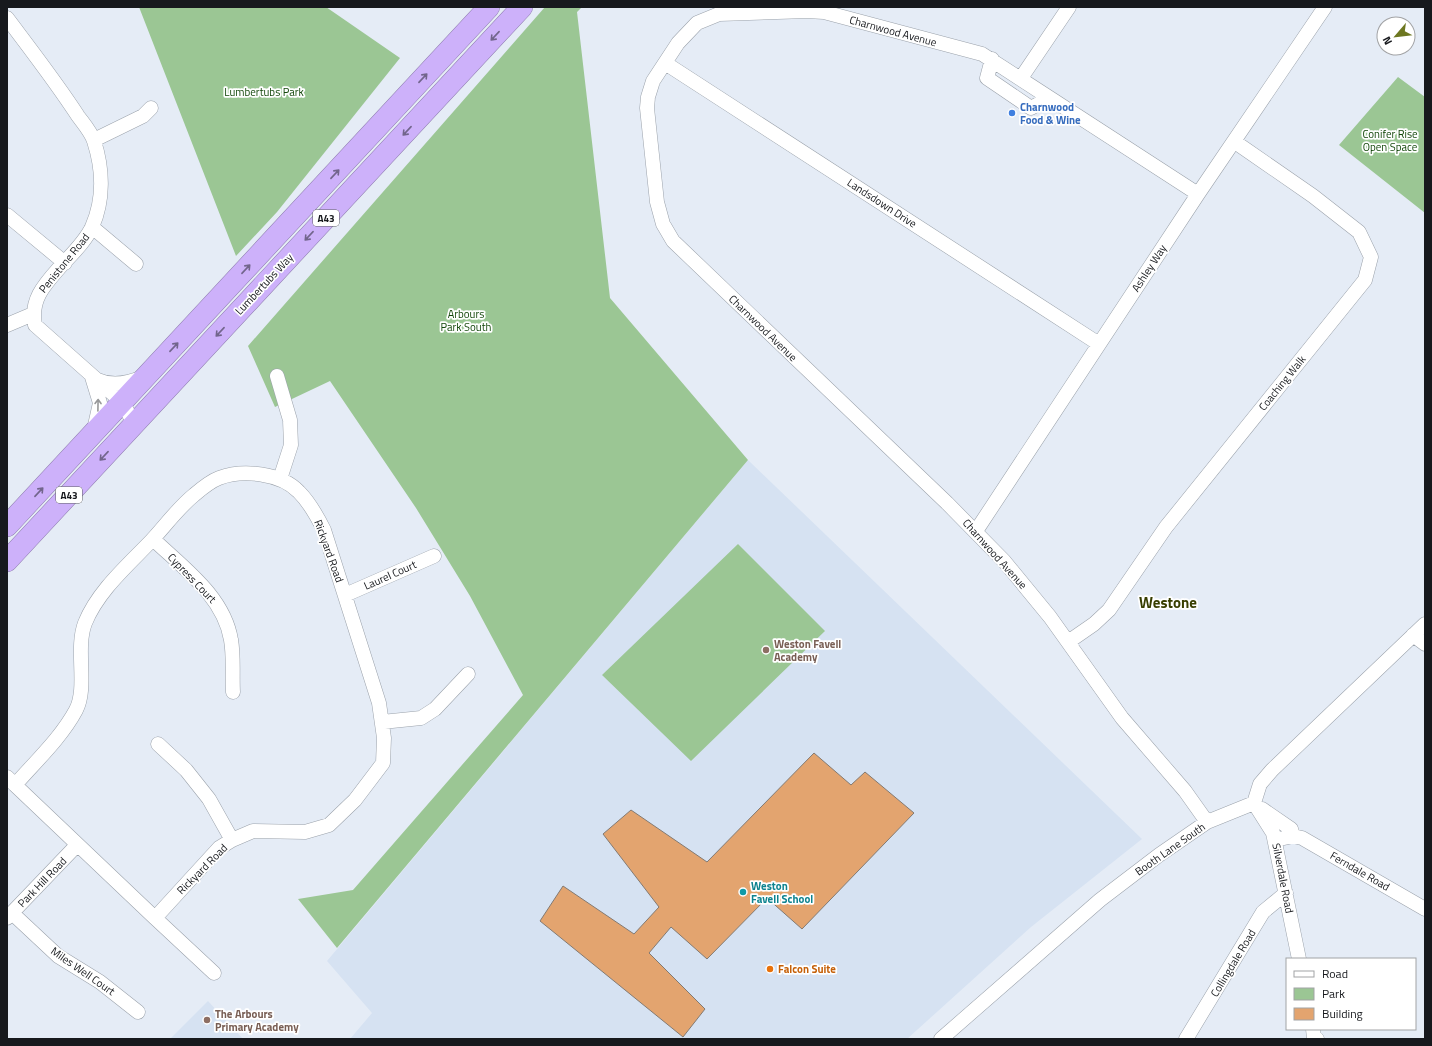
<svg xmlns="http://www.w3.org/2000/svg" width="1432" height="1046" font-family="'Titillium Web',sans-serif">
  <style>
    .built { fill: #d6e2f2 }
    .green { fill: #9bc694 }
    .building { fill: #e3a46f; stroke: #837a72 }
    .lines { fill: none; stroke-linecap: round; stroke-linejoin: round }
    .minor-casing { stroke: #9ba2ab; stroke-width: 15 }
    .highway-casing { stroke: #8d7cad; stroke-width: 22 }
    .minor { stroke: #fff; stroke-width: 14 }
    .highway { stroke: #cdb1fa; stroke-width: 21 }
    .oneway { stroke: #72658c }
    .oneway2 { stroke: #979899 }
    .shop-dot { fill: #3f7fe0; stroke: #fff; stroke-width: 1.5 }
    .education-dot { fill: #8d6e63; stroke: #fff; stroke-width: 1.5 }
    .culture-dot { fill: #0f9aa8; stroke: #fff; stroke-width: 1.5 }
    .food-dot { fill: #e8710a; stroke: #fff; stroke-width: 1.5 }
    .labels { text-anchor: middle; dominant-baseline: central; stroke-width: 3.5; stroke-linejoin: round; paint-order: stroke }
    .shield { fill: #fff; stroke: #5d5e61; stroke-width: 1 }
    .shield-label { font-size: 10px; font-weight: bold; fill: #17191d }
    .street-label { font-size: 11px; fill: #17191d; stroke: #fff }
    .park-label { font-size: 11px; fill: #114608; stroke: #fff }
    .shop-label { font-size: 11px; font-weight: bold; fill: #366cbe; stroke: #fff; text-anchor: start }
    .education-label { font-size: 11px; font-weight: bold; fill: #785e54; stroke: #fff; text-anchor: start }
    .culture-label { font-size: 11px; font-weight: bold; fill: #0d838f; stroke: #fff; text-anchor: start }
    .food-label { font-size: 11px; font-weight: bold; fill: #c56008; stroke: #fff; text-anchor: start }
    .district-label { font-size: 15px; font-weight: bold; fill: #383e00; stroke: #fff }
  </style>
  <rect width="100%" height="100%" fill="#e5ecf6"/>
  <!-- built -->
  <path class="built" d="M748,460L1142,839L1031,927L907,1039H350L372,1013L327,961Z
    M208,1001L243,1039H170Z"/>
  <!-- green -->
  <path class="green" d="M139,7H326L400,58L277,212L236,256Z
    M545,7H582L577,12L610,298L748,460L337,948L298,899L353,890L523,695L470,596L416,508L330,381L275,407L248,346Z
    M1398,77L1425,97V213L1339,145Z
    M738,544L825,631L691,761L602,675Z"/>
  <!-- building -->
  <path class="building" d="M814,753L851,785L865,772L914,813L802,929L767,898L707,959L671,927L649,953L705,1009L683,1037L540,921L563,886L634,934L659,907L603,834L631,810L707,862Z"/>
  <g class="lines">
    <defs>
      <path id="minor" d="M7,18C31,50 56,82 78,116C83,123 91,132 94,141C103,169 104,200 92,227C85,242 71,255 60,267C44,285 30,300 35,325L122,402L131,418L130,428
        M992,59L987,78L1031,108L1049,98
        M665,63L1099,344
        M1021,78L1069,7
        M94,140L143,116L151,108
        M1198,194L982,54L824,12L807,11L719,14L697,23L678,43L653,81L648,97L647,108L657,202L663,224L673,241L947,503L1004,561L1050,617L1122,718L1185,791L1207,822
        M7,215L65,263
        M92,227L136,264
        M7,325L33,314
        M277,376L290,420L291,445L280,479
        M92,377L100,403L94,430
        M98,380C113,387 129,383 143,377
        M976,531L1198,194L1325,7
        M153,539C182,567 224,596 231,640C234,656 232,675 233,692
        M345,595L434,556
        M1413,635L1425,644
        M1068,642L1094,624L1109,610L1166,527L1365,280L1371,257L1359,232L1313,196L1235,142
        M382,722L421,718L435,709L468,674
        M158,744L186,770L209,799L232,840
        M7,777L15,785L155,918L219,848L232,840L253,831L305,832L329,825L355,800L383,763L384,738L379,703L324,530C317,516 310,503 299,492C281,473 243,469 219,478C211,481 201,489 194,495C178,508 165,526 151,541C127,566 98,591 85,623C75,649 88,687 76,710C61,738 35,762 15,785
        M1254,803L1273,833L1299,959
        M1262,809L1291,829L1293,836
        M1275,840L1293,836L1302,838L1425,909
        M12,913L58,956L100,982L138,1012
        M7,918L77,845
        M155,918L214,973
        M1313,1029L1314,1038L1317,1039
        M941,1039L1100,900L1159,855L1207,822L1254,803L1260,784L1272,770L1425,624
        M1186,1039L1263,912L1286,893"/>
      <path id="highway" d="M7,526L489,7
        M7,561L522,7"/>
    </defs>
    <!-- minor casing -->
    <use href="#minor" class="minor-casing"/>
    <!-- highway casing -->
    <use href="#highway" class="highway-casing"/>
    <!-- minor -->
    <use href="#minor" class="minor"/>
    <!-- highway -->
    <use href="#highway" class="highway"/>
  </g>
  <!-- one-way arrows -->
  <defs><path id="oneway-shaft" d="M-6 0H5M1.5-3L5.5 0L1.5 3" fill="none" stroke-width="1.6" stroke-linecap="round" stroke-linejoin="round"/></defs>
  <g class="oneway">
    <use href="#oneway-shaft" transform="translate(495 36) rotate(133)"/>
    <use href="#oneway-shaft" transform="translate(423 78) rotate(-47)"/>
    <use href="#oneway-shaft" transform="translate(407 131) rotate(133)"/>
    <use href="#oneway-shaft" transform="translate(335 174) rotate(-47)"/>
    <use href="#oneway-shaft" transform="translate(309 236) rotate(133)"/>
    <use href="#oneway-shaft" transform="translate(246 269) rotate(-47)"/>
    <use href="#oneway-shaft" transform="translate(220 332) rotate(133)"/>
    <use href="#oneway-shaft" transform="translate(174 347) rotate(-47)"/>
    <use href="#oneway-shaft" transform="translate(104 456) rotate(133)"/>
    <use href="#oneway-shaft" transform="translate(39 492) rotate(-47)"/>
  </g>
  <use class="oneway2" href="#oneway-shaft" transform="translate(98 405) rotate(-89)"/>
  <!-- markers -->
  <circle class="shop-dot" cx="1012" cy="113" r="4"/>
  <g class="education-dot">
    <circle cx="766" cy="650" r="4"/>
    <circle cx="207" cy="1020" r="4"/>
  </g>
  <circle class="culture-dot" cx="743" cy="892" r="4"/>
  <circle class="food-dot" cx="770" cy="969" r="4"/>
  <g class="labels">
    <!-- shield labels -->
    <g class="shield">
      <rect x="313" y="210" width="26" height="16" rx="3"/>
      <rect x="56" y="487" width="26" height="16" rx="3"/>
    </g>
    <g class="shield-label">
      <text x="326" y="218">A43</text>
      <text x="69" y="495">A43</text>
    </g>
    <!-- street labels -->
    <g class="street-label">
      <text transform="translate(893 31) rotate(15)">Charnwood Avenue</text>
      <text transform="translate(882 203) rotate(33)">Landsdown Drive</text>
      <text transform="translate(64 263) rotate(-51)">Penistone Road</text>
      <text transform="translate(1149 268) rotate(-57)">Ashley Way</text>
      <text transform="translate(264 284) rotate(-47)">Lumbertubs Way</text>
      <text transform="translate(763 328) rotate(44)">Charnwood Avenue</text>
      <text transform="translate(1282 383) rotate(-51)">Coaching Walk</text>
      <text transform="translate(329 551) rotate(70)">Rickyard Road</text>
      <text transform="translate(995 554) rotate(48)">Charnwood Avenue</text>
      <text transform="translate(390 575) rotate(-24)">Laurel Court</text>
      <text transform="translate(192 578) rotate(46)">Cypress Court</text>
      <text transform="translate(1170 849) rotate(-35)">Booth Lane South</text>
      <text transform="translate(202 869) rotate(-45)">Rickyard Road</text>
      <text transform="translate(1360 871) rotate(30)">Ferndale Road</text>
      <text transform="translate(1283 878) rotate(79)">Silverdale Road</text>
      <text transform="translate(42 882) rotate(-46)">Park Hill Road</text>
      <text transform="translate(1233 963) rotate(-59)">Collingdale Road</text>
      <text transform="translate(83 971) rotate(35)">Miles Well Court</text>
    </g>
    <!-- park labels -->
    <g class="park-label">
      <text x="264" y="92">Lumbertubs Park</text>
      <text x="1390" y="134">Conifer Rise<tspan x="1390" dy="13">Open Space</tspan></text>
      <text x="466" y="314">Arbours<tspan x="466" dy="13">Park South</tspan></text>
    </g>
    <!-- shop labels -->
    <g class="shop-label">
      <text x="1020" y="107">Charnwood<tspan x="1020" dy="13">Food &amp; Wine</tspan></text>
    </g>
    <!-- education labels -->
    <g class="education-label">
      <text x="774" y="644">Weston Favell<tspan x="774" dy="13">Academy</tspan></text>
      <text x="215" y="1014">The Arbours<tspan x="215" dy="13">Primary Academy</tspan></text>
    </g>
    <!-- culture labels -->
    <g class="culture-label">
      <text x="751" y="886">Weston<tspan x="751" dy="13">Favell School</tspan></text>
    </g>
    <!-- food labels -->
    <g class="food-label">
      <text x="778" y="969">Falcon Suite</text>
    </g>
    <!-- district labels -->
    <g class="district-label">
      <text x="1168" y="602">Westone</text>
    </g>
  </g>
  <!-- border -->
  <rect width="1432" height="1046" fill="none" stroke="#17191d" stroke-width="16"/>
  <!-- legend -->
  <rect x="1286" y="958" width="130" height="72" fill="#ffffff" stroke="#a2a3a5"/>
  <rect x="1294" y="971" width="20" height="6" fill="#ffffff" stroke="#a2a3a5"/>
  <text x="1322" y="978" font-size="12" fill="#17191d">Road</text>
  <rect x="1294" y="988" width="20" height="12" fill="#9bc694" stroke="#a2a3a5"/>
  <text x="1322" y="998" font-size="12" fill="#17191d">Park</text>
  <rect x="1294" y="1008" width="20" height="12" fill="#e3a46f" stroke="#a2a3a5"/>
  <text x="1322" y="1018" font-size="12" fill="#17191d">Building</text>
  <!-- north arrow -->
  <g transform="translate(1396 36) rotate(242)"><circle r="19" fill="#ffffff" stroke="#a2a3a5"/>
  <path d="M0-3L7 15L0 10L-7 15Z" fill="#6d7721"/>
  <text y="-6" font-size="11" font-weight="bold" text-anchor="middle" fill="#17191d">N</text>
  </g>
</svg>
